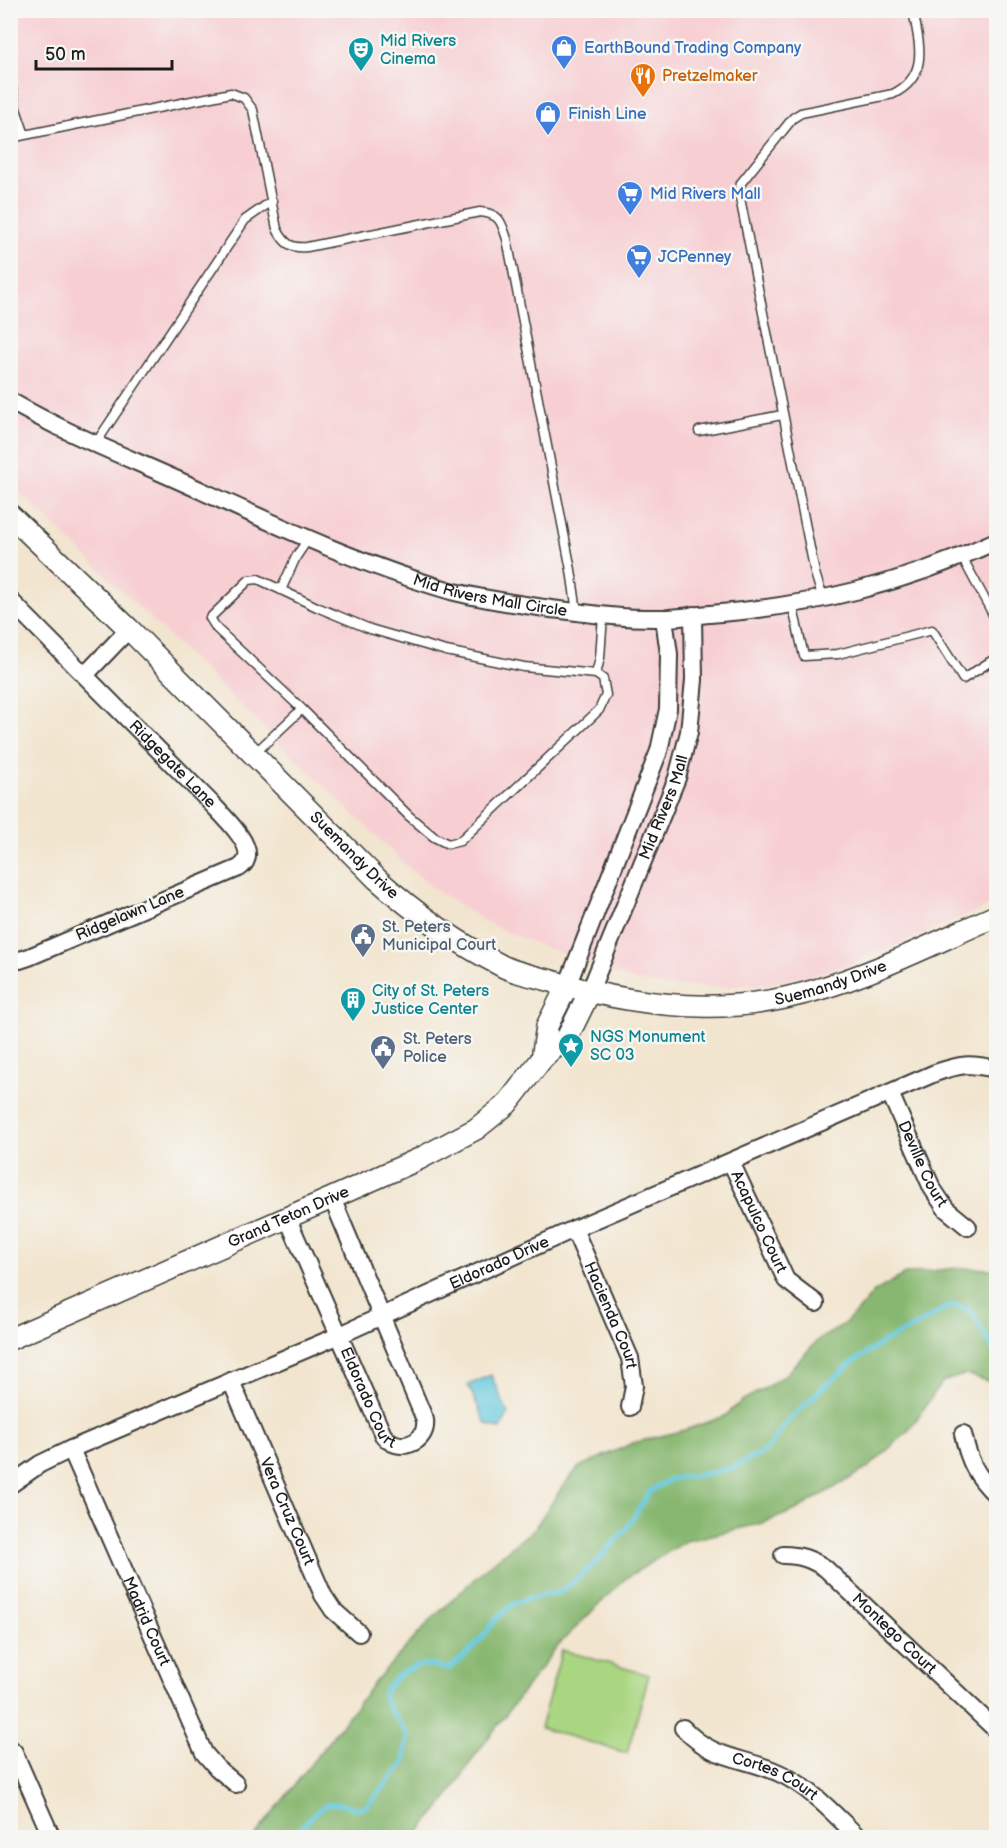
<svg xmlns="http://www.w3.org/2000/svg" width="1007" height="1848" font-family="'Balsamiq Sans',sans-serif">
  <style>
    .built { fill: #f7cfd3 }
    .green { fill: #aad682; stroke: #63794f; stroke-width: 1.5 }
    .forest { fill: #87b770; stroke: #526a46; stroke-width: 1.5 }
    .water { fill: #60c8dd; stroke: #3e727c; stroke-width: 1.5 }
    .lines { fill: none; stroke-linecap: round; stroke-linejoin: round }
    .stream { stroke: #60c8dd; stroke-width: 5 }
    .service-casing { stroke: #3c3a37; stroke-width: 11 }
    .minor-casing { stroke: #3c3a37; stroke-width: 20 }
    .tertiary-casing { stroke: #3c3a37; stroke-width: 24 }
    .service { stroke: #fff; stroke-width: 8 }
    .minor { stroke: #fff; stroke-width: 16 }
    .tertiary { stroke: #fff; stroke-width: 21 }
    .labels { text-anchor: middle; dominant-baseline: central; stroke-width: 5; stroke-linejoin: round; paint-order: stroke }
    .culture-label { font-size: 16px; fill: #0d838f; stroke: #f6f6f2; text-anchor: start }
    .shop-label { font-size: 16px; fill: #366cbe; stroke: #f6f6f2; text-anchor: start }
    .food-label { font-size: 16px; fill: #c56008; stroke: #f6f6f2; text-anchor: start }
    .street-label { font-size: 16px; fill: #1c1c1c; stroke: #f6f6f2 }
    .service-label { font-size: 16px; fill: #4e5e75; stroke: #f6f6f2; text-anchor: start }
  </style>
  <rect width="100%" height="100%" fill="#f6f6f2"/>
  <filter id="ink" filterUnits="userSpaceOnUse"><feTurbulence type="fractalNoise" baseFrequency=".0167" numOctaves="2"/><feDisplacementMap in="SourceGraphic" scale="12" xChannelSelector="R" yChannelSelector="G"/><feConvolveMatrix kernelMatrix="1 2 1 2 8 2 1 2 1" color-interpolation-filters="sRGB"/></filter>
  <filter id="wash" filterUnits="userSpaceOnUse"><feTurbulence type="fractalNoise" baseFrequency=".008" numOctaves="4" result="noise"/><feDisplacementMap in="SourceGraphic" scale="24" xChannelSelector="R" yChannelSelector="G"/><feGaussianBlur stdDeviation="1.35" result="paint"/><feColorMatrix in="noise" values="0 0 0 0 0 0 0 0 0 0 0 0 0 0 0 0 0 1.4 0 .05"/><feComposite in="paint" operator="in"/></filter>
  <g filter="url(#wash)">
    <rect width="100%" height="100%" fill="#f2e5cf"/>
    <!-- built -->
    <path class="built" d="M10,11H996V903L857,962L815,974L769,984L721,987L671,986L636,981L508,933L481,919L438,892L409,868L11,484Z"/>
    <!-- green -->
    <path class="green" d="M562,1650L649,1675L627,1753L540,1728Z"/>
    <!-- forest -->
    <path class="forest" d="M956,1268L996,1269V1384L966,1374L942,1382L910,1429L868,1468L796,1510L763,1523L686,1541L626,1578L558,1645L474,1757L445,1802L415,1837H254L377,1679L432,1619L487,1567L534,1529L563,1486L579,1467L633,1443L685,1430L725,1416L743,1400L762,1390L786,1374L819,1339L839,1328L858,1311L874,1292L905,1274Z"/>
    <!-- water -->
    <path class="water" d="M491,1375L508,1414L500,1429L486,1424L468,1385Z"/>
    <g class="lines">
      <!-- stream -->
      <path class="stream" d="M295,1838C307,1820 321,1798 344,1805C353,1808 359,1810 368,1805L404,1763L408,1734L388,1708L383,1694C390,1680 408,1666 425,1665C432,1665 441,1667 449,1669L465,1656L482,1638L496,1619L513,1604L528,1598L561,1592L578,1578L594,1564L626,1529L650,1491L671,1479L711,1473L733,1467L759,1455L770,1446L784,1425L821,1389L852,1363L883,1342L914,1327L947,1307L956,1306L968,1309L974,1316L996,1354"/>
    </g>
  </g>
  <g filter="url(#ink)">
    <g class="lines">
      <defs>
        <path id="service" d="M10,79L16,109L25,135
          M10,138L231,93L244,98L253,110L277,229C284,243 291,249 307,247L480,212C500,214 501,221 507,239L571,570L577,612
          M699,431L782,415
          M96,443L245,220L272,201
          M962,557L996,620
          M281,590L296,557L308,539
          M823,599L815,573L739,193L741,183L793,118L801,113L893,94C930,76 919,43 913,10
          M792,604L804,656L838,654L932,630L963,679L996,658
          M302,709L409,816L434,837L448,844L460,841L599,710L606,695L603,679L596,674
          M254,754L302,709L217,629L210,618L249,580L258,579L319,608L370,629L446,651L524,667L596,674L600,658L603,615"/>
        <g id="minor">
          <path id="s1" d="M10,401C72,437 140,462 204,492C285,529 365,566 451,591C481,599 513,603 544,608C583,613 623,619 663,618C679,618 694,615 710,614C812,606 904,584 996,541"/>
          <path id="s2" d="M10,600L211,803C221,814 254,844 246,860C245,863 242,866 239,868L29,957L20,960L10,958"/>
          <path d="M85,675L129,629"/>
          <path d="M567,986L659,751L668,709L669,654L664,618"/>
          <path id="s3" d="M590,991L677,778L689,732L694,680L693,615"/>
          <path id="s4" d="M890,1093L932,1188L946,1209L968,1227"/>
          <path id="s5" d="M731,1162L786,1280L816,1303"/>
          <path id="s6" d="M287,1217L383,1435C397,1454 428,1444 425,1420L332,1198"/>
          <path id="s7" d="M574,1229L630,1358L634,1386L630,1407"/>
          <path id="s8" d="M231,1381L323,1595L333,1610L359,1633"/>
          <path d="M963,1434C969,1461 976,1476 996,1495"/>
          <path id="s9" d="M71,1449L204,1753L217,1768L236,1784"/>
          <path id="s10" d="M10,1485L40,1464L71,1449L340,1335L574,1229L935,1073C961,1064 969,1063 996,1069"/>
          <path id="s11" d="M783,1555C800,1555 811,1559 825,1568L996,1730"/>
          <path id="s12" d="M683,1728C714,1761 742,1756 779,1773C810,1787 834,1814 859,1838"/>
          <path d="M10,1748L14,1752L52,1838"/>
        </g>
        <g id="tertiary">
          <path id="s13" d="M10,515L129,629L377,879C416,914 457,943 504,967C517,973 533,976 548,980C623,1003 707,1015 785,998C859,982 927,946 996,916"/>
          <path d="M542,1059L547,1026L567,986"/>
          <path id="s14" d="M10,1339L332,1198L419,1159L476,1129L507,1104L542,1059L568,1036L590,991"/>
        </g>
      </defs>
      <!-- service casing -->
      <use href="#service" class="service-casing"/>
      <!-- minor casing -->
      <use href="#minor" class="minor-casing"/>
      <!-- tertiary casing -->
      <use href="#tertiary" class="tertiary-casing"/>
      <!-- service -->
      <use href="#service" class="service"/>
      <!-- minor -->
      <use href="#minor" class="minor"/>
      <!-- tertiary -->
      <use href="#tertiary" class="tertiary"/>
    </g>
  </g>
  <!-- icons -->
  <defs>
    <symbol id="shop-pin" viewBox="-11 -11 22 30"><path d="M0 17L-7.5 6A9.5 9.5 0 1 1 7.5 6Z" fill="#3f7fe0" stroke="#f6f6f2"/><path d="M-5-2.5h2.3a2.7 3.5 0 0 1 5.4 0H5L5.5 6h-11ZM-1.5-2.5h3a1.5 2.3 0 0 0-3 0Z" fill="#fff"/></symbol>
    <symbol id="theatre-pin" viewBox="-11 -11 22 30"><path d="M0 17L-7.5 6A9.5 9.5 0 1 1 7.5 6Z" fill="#0f9aa8" stroke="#f6f6f2"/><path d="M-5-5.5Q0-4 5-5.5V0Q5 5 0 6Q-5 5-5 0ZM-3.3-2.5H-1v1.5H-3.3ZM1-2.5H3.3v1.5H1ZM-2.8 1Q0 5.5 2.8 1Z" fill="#fff"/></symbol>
    <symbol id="restaurant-pin" viewBox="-11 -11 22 30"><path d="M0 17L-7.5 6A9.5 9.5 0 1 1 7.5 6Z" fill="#e8710a" stroke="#f6f6f2"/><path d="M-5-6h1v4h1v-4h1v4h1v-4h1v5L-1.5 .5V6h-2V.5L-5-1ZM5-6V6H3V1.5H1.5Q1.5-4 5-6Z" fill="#fff"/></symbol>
    <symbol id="supermarket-pin" viewBox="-11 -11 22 30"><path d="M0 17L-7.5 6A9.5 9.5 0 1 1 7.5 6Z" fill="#3f7fe0" stroke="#f6f6f2"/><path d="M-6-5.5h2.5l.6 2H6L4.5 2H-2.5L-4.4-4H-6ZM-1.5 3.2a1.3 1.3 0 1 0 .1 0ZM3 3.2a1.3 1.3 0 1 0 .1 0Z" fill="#fff"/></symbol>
    <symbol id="civic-pin" viewBox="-11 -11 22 30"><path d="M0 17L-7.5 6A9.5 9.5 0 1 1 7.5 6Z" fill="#5c6f8a" stroke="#f6f6f2"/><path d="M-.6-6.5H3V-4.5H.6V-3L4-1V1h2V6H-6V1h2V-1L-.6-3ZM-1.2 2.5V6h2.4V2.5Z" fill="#fff"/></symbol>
    <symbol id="building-pin" viewBox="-11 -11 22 30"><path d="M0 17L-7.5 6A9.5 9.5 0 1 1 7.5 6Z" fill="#0f9aa8" stroke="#f6f6f2"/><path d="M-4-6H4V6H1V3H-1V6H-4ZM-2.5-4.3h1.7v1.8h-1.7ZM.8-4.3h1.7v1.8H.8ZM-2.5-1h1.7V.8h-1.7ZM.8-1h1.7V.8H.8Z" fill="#fff"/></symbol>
    <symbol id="sight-pin" viewBox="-11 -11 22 30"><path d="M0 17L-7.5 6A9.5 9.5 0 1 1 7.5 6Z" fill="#0f9aa8" stroke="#f6f6f2"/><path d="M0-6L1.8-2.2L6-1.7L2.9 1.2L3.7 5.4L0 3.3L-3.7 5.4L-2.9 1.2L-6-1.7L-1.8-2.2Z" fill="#fff"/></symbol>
  </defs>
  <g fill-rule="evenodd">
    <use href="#shop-pin" x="549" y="33" width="30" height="40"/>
    <use href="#theatre-pin" x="346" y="35" width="30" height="40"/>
    <use href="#restaurant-pin" x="628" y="61" width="30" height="40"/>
    <use href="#shop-pin" x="533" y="99" width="30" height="40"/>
    <use href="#supermarket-pin" x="615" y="179" width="30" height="40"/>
    <use href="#supermarket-pin" x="624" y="242" width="30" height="40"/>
    <use href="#civic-pin" x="348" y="921" width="30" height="40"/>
    <use href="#building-pin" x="338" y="985" width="30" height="40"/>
    <use href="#sight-pin" x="556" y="1031" width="30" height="40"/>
    <use href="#civic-pin" x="368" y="1033" width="30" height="40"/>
  </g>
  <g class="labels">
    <!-- culture labels -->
    <g class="culture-label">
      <text x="380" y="41">Mid Rivers<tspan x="380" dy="18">Cinema</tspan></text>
      <text x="372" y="991">City of St. Peters<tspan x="372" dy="18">Justice Center</tspan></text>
      <text x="590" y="1037">NGS Monument<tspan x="590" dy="18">SC 03</tspan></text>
    </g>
    <!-- shop labels -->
    <g class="shop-label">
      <text x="584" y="48">EarthBound Trading Company</text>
      <text x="568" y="114">Finish Line</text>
      <text x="650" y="194">Mid Rivers Mall</text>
      <text x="658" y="257">JCPenney</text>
    </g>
    <!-- food labels -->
    <g class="food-label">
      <text x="662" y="76">Pretzelmaker</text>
    </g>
    <!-- street labels -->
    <g class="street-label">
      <text stroke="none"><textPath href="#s1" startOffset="520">Mid Rivers Mall Circle</textPath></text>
      <text stroke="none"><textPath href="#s2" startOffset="231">Ridgegate Lane</textPath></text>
      <text stroke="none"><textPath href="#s3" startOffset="198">Mid Rivers Mall</textPath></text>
      <text stroke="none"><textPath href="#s13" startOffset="484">Suemandy Drive</textPath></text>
      <text transform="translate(130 914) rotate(-23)">Ridgelawn Lane</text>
      <text stroke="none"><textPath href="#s13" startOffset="1006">Suemandy Drive</textPath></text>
      <text stroke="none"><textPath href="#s4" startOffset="78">Deville Court</textPath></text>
      <text stroke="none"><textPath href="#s14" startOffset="304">Grand Teton Drive</textPath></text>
      <text stroke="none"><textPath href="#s5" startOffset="66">Acapulco Court</textPath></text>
      <text stroke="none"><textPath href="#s10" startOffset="538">Eldorado Drive</textPath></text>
      <text stroke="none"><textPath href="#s7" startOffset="94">Hacienda Court</textPath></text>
      <text stroke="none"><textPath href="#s6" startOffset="198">Eldorado Court</textPath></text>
      <text stroke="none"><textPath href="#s8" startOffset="142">Vera Cruz Court</textPath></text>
      <text stroke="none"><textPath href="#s9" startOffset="188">Madrid Court</textPath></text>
      <text stroke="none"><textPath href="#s11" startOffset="140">Montego Court</textPath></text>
      <text stroke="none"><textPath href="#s12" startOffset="105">Cortes Court</textPath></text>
    </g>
    <!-- service labels -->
    <g class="service-label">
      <text x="382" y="927">St. Peters<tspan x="382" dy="18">Municipal Court</tspan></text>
      <text x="403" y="1039">St. Peters<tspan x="403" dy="18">Police</tspan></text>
    </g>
  </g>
  <!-- margin -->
  <rect width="1007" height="1848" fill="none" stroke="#f6f6f2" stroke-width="36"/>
  <!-- scale -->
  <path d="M36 60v9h136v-9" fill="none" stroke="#1c1c1c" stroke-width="3"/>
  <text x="45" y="60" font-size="18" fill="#1c1c1c" stroke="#f6f6f2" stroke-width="4.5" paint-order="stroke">50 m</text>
</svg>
